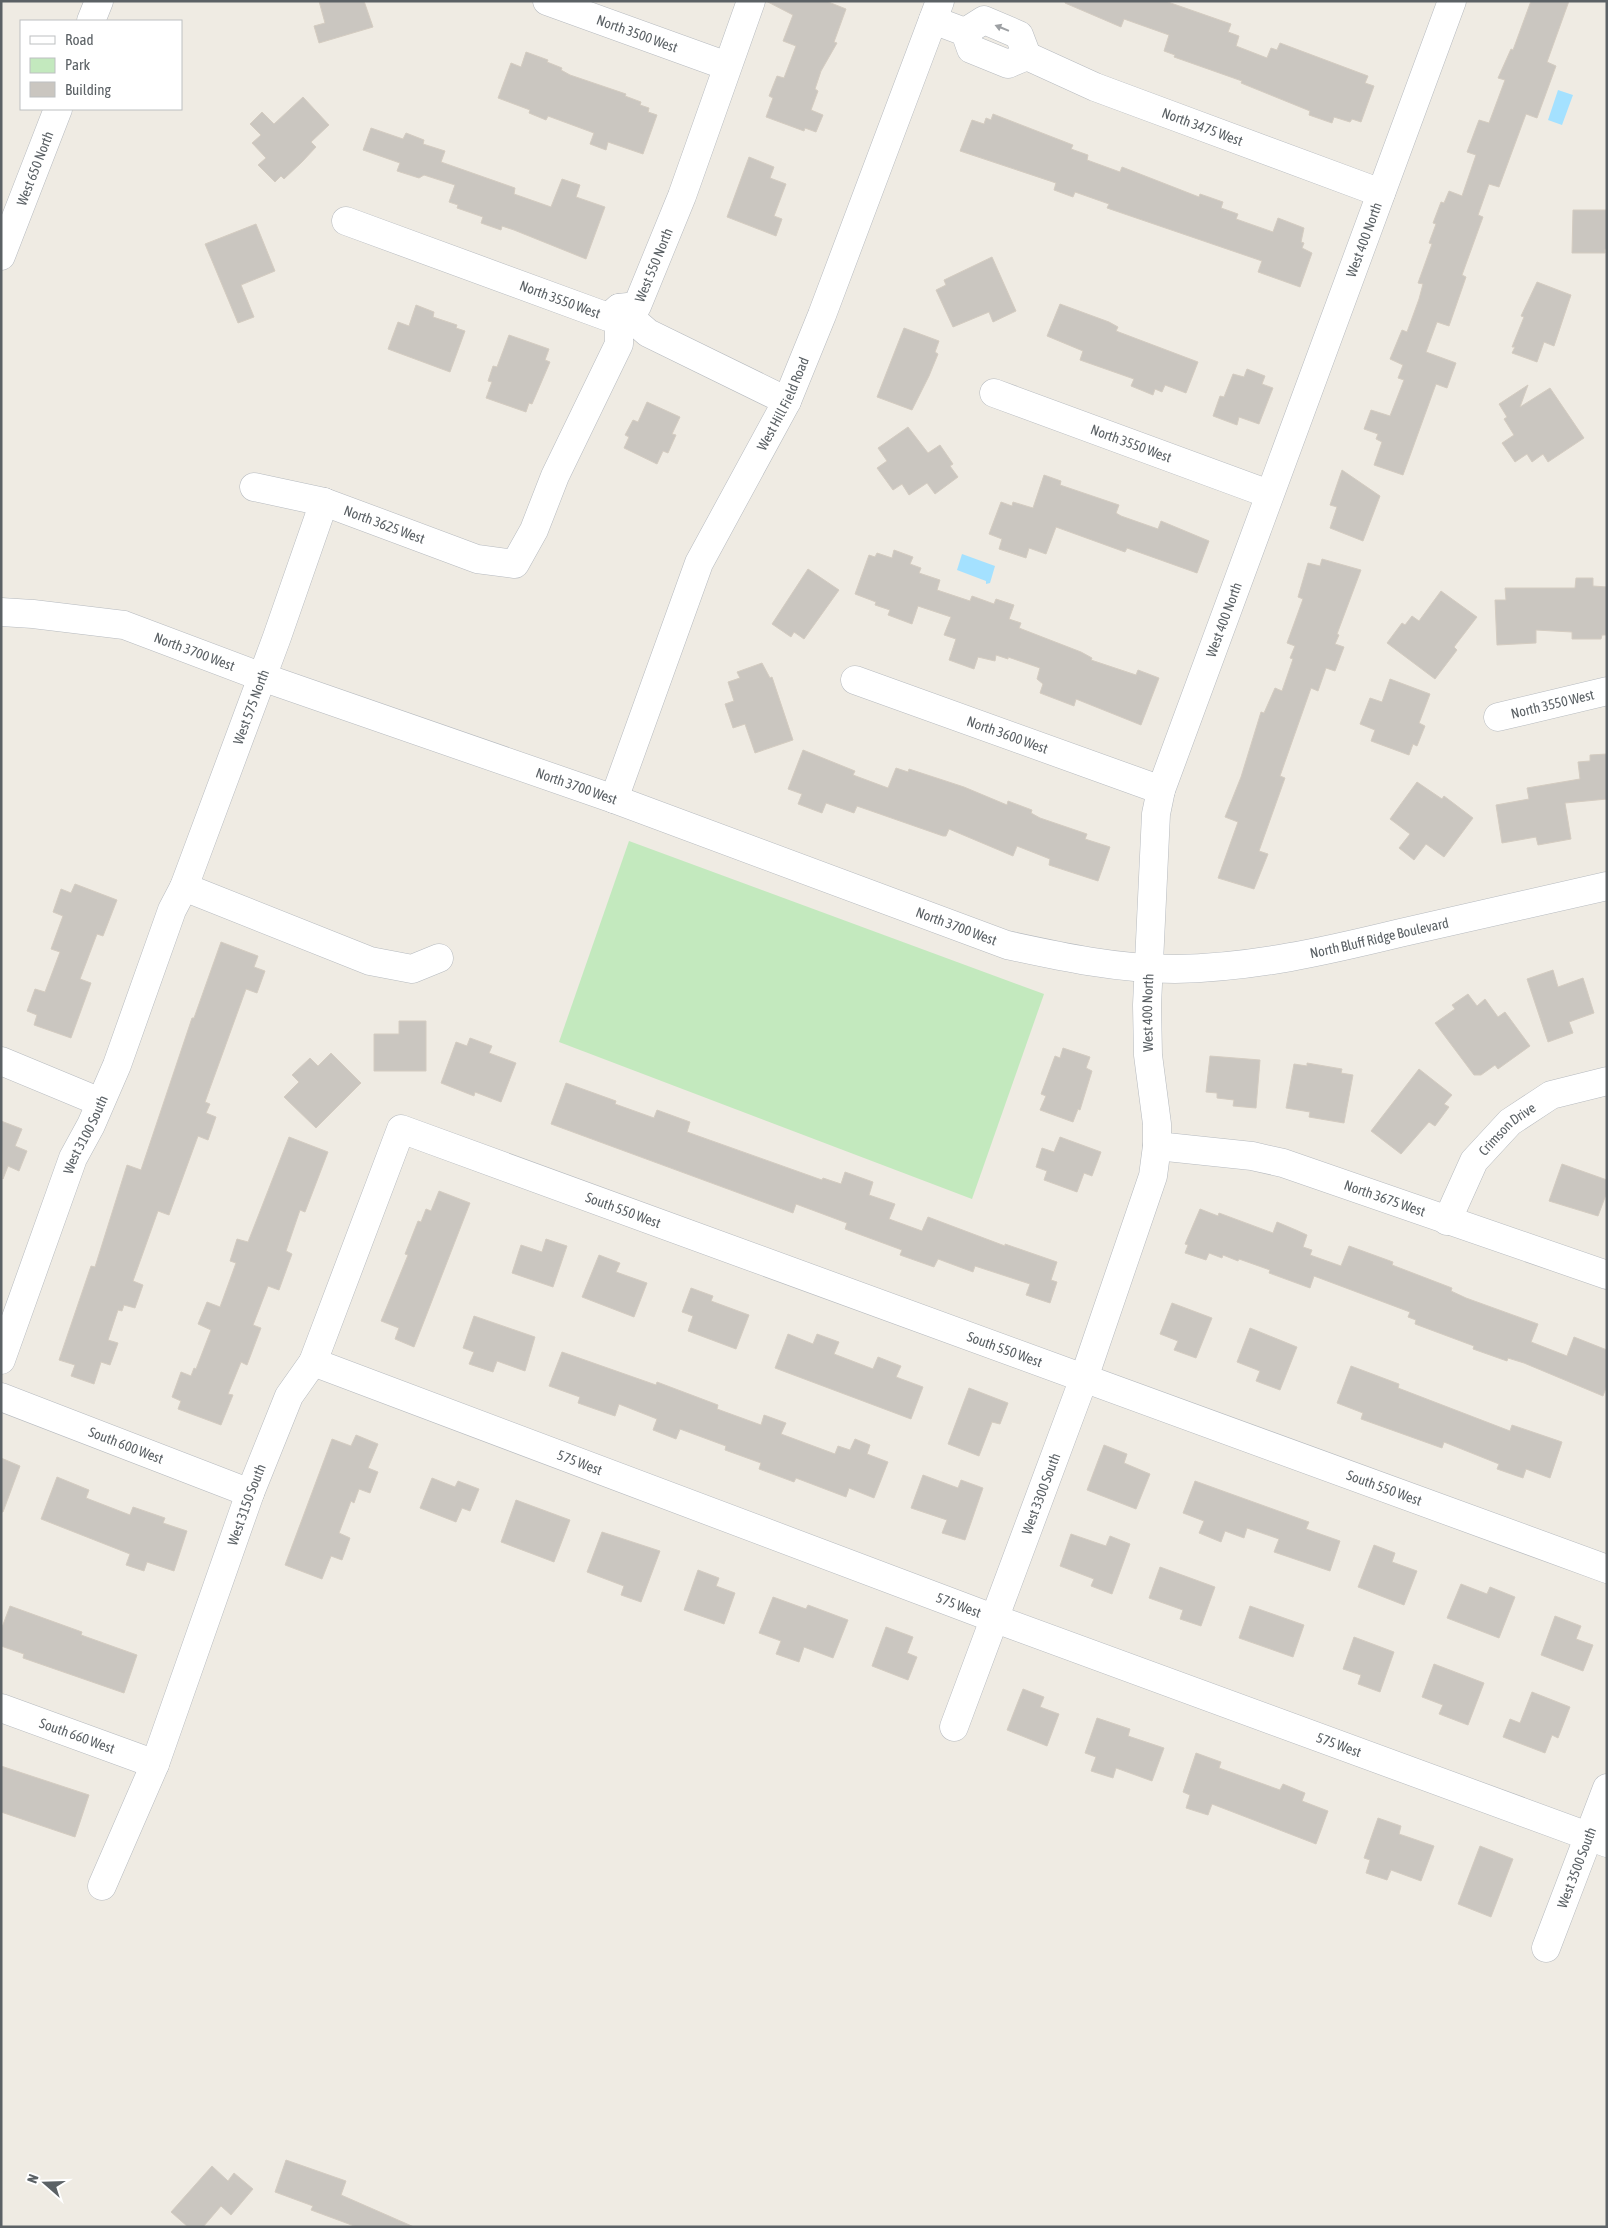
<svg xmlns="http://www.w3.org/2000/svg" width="1608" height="2228" font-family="'Asap Condensed',sans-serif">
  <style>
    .green { fill: #c3e9be }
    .water { fill: #a4e1ff }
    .building { fill: #cac6c0; stroke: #d4ccc1 }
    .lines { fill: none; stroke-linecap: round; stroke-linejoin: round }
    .minor-casing { stroke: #b6babf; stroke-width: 29 }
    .minor { stroke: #fff; stroke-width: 28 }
    .oneway { fill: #9da0a3 }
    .labels { text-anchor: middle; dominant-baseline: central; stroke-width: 5; stroke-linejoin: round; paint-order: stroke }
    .street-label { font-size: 14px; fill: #5b6165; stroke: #fff }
  </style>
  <rect width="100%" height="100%" fill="#efebe3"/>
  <!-- green -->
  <path class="green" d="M629,841L1044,994L972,1199L559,1042Z"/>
  <!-- water -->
  <path class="water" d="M1558,90L1573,95L1562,125L1548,120Z
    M962,554L995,566L990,583L986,584V581L957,570Z"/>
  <!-- building -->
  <path class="building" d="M319,1H364L373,27L319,43L314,26L325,23Z
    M766,1H826L846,9L834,42L837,43L821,71L815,89L818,91L811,110L823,115L816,132L805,128L804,131L766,117L773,98L769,96L777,76L784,78L796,46L783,41L793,15Z
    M1065,1H1165L1231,24L1228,32L1239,36L1236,46L1267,58L1271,48L1277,50L1280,43L1368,76L1365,83L1374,86L1361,122L1352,119L1350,122L1334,117L1332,123L1309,115L1310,111L1241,83L1242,81L1174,57L1175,55L1164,51L1169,35L1124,19L1121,27L1065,3Z
    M1531,1H1569L1547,62L1556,66L1537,118L1526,114L1499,187L1489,184L1478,215L1483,217L1462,275L1466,277L1449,326L1437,322L1426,352L1456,363L1447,388L1436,384L1403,475L1374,465L1382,442L1376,439L1378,434L1364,429L1371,410L1390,416L1404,380L1398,378L1403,365L1390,359L1402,330L1407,332L1419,299L1423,284L1418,283L1432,244L1429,243L1436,224L1433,223L1441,202L1444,203L1449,191L1462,196L1476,155L1467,152L1479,120L1489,123L1505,80L1498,78L1511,49L1513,50Z
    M526,52L548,60L547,62L562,68L561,70L570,75L626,94L625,96L641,102L640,105L649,108L648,112L657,115L643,154L608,142L606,150L590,144L594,133L548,116L546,120L529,113L530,110L498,98L511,63L521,67Z
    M303,97L329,125L311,142L316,147L302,162L284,179L281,176L275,182L258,165L266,158L252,143L261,135L250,124L262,112L274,124Z
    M993,114L1073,145L1071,149L1088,155L1087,160L1120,172L1122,167L1199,197L1200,194L1223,202L1221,208L1238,214L1236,219L1273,232L1278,218L1304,228L1301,242L1304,243L1302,248L1312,253L1300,287L1258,272L1262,261L1107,208L1109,204L1075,192L1073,197L1054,190L1056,183L960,151L972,120L984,124L986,118L991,120Z
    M371,128L403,139L406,133L424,140L423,144L445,151L441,162L515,188L514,194L551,207L562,179L580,185L576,197L605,207L586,259L514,230L502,226L501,230L481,223L483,217L457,208L458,205L449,202L455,185L424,175L419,178L397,171L400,163L363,150Z
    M749,157L774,167L770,178L786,184L774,216L782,219L776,236L727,217Z
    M1573,210H1607V249H1605V253H1572Z
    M256,224L275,271L241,285L254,317L238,323L205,244Z
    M992,257L1016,311L993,322L989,312L953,327L936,290L946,285L944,280Z
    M1537,282L1571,295L1554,346L1544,342L1537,362L1512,353L1515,347H1512L1524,317L1521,316Z
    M1060,304L1109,322L1118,327L1116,331L1198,362L1186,393L1165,385L1162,392L1155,389L1153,395L1131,386L1134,379L1080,360L1083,351L1047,336Z
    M416,305L434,312L433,317L457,325L456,328L465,331L450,372L388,349L398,322L409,326Z
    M904,328L939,341L935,352L938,354L929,376L912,410L877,397Z
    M509,335L549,349L545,360L550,362L532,404L529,403L526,412L486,398L492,382L488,381L493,366L497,367Z
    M1247,369L1265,376L1262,384L1273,388L1259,424L1239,417L1237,425L1213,416L1220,396L1224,397L1233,374L1244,377Z
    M1528,385L1520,407L1550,388L1584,438L1548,462L1543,454L1532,462L1527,454L1515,462L1502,443L1514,435L1504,419L1507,417L1499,404Z
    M647,402L680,417L672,434L676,435L668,453L663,451L657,464L624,448L629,437L625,435L633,420L638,422Z
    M908,427L928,453L940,445L953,464L950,466L958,477L935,494L927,483L909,495L902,484L893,490L877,468L887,461L878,448Z
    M1342,470L1380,496L1363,541L1330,528L1337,507L1330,505Z
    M1044,475L1061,481L1060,485L1119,505L1116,513L1121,516L1158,529L1161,521L1209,541L1197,573L1127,548L1125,552L1056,527L1046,554L1029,548L1026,558L999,549L1002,539L989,534L1001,502L1012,506L1013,502L1033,508Z
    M894,550L913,557L910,564L921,568L919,573L940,580L937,590L970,601L972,596L994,604L996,599L1014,605L1009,619L1021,623L1019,628L1081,652L1092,658L1091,660L1136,675L1138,670L1159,678L1141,725L1076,699L1074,706L1040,693L1043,684L1037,679L1040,668L1008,657V659L996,655L995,661L978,657L974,669L949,660L956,639L944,635L951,617L918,606L912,624L888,615L890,610L875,605L876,602L855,594L869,555L875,557L877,553L892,558Z
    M1322,559L1361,570L1337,634L1339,635L1335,644L1344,647L1335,671L1326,668L1318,691L1311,688L1280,776L1285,778L1259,851L1268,854L1254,889L1218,878L1238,822L1225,817L1241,777L1261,712L1264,713L1275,688L1282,691L1293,659L1290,658L1295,646L1287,643L1303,599L1298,597L1308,563L1320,566Z
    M808,569L839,590L804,639L794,632L791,637L772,624Z
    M1576,578H1593V586L1607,587V635H1602L1601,639H1572V632L1536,630V643L1497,645L1495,600H1506L1505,588H1575Z
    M1441,591L1477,617L1454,647L1457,650L1435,679L1387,643L1402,623L1405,625L1412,616L1419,621Z
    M762,663L770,678L772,677L793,740L755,753L745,724L733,728L725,704L734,701L728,682L740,678L737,672Z
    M1390,679L1430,694L1419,723L1425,726L1417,746L1413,744L1409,755L1371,741L1375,730L1360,724L1370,698L1382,702Z
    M803,750L855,771L853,775L888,788L896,768L908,772L909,769L964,787L1007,805L1008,801L1032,810L1031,813L1040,818L1087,834L1085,839L1110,847L1098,881L1049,865L1050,859L1017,846L1013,856L949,829L946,836H943L857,806L854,813L826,803L822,813L798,804L802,794L788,789Z
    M1607,754V799L1565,803L1571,839L1538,845L1536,837L1502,843L1496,805L1529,799L1527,788L1580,779L1578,762L1590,761V755Z
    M1417,782L1442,799L1444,796L1473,818L1444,857L1426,844L1414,860L1399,848L1410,834L1390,819Z
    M75,884L117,900L103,936L97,934L80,979L91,983L71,1038L34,1025L37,1015L27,1011L35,989L45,992L60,952L51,949L63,916L53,912L61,889L71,893Z
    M221,942L258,956L254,967L265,971L257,993L246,989L205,1102L210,1104L206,1113L216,1117L208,1140L198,1136L169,1215L158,1211L133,1281L143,1285L135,1308L124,1305L122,1311L118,1310L108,1340L118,1343L110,1365L101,1362L94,1384L71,1376L75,1365L59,1360L91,1266L95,1267L127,1165L141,1170L192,1018H194Z
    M1553,970L1558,987L1583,978L1594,1013L1569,1022L1573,1033L1548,1042L1527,979Z
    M1468,994L1477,1006L1485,999L1498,1017L1505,1012L1530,1046L1498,1069L1495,1065L1481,1075H1474L1435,1023L1455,1009L1452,1005Z
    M399,1021H426V1071H374V1034H399Z
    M470,1038L492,1046L489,1053L516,1063L501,1102L475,1092L474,1096L441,1083L456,1042L467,1046Z
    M1063,1048L1090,1057L1086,1068L1092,1071L1080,1110L1078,1109L1073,1122L1040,1110L1046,1096L1041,1094L1055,1056L1060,1058Z
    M331,1053L361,1083L316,1128L284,1097L299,1082L292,1075L310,1058L318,1066Z
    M1210,1056L1260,1060L1256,1108L1233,1106L1234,1100L1217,1098V1093L1206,1092Z
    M1307,1063L1342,1069L1341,1073L1353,1075L1344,1123L1309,1117L1310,1112L1286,1108L1294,1064L1307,1066Z
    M1419,1069L1452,1095L1444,1104L1449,1107L1435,1126L1429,1122L1401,1154L1371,1131Z
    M566,1083L616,1101L615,1104L654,1118L657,1110L690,1122L687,1132L822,1180L823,1178L841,1184L845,1172L873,1182L869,1195L895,1204L889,1219L922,1231L928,1217L1005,1246V1244L1057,1262L1051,1280L1057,1282L1050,1303L1026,1295L1030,1284L975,1266L973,1272L938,1259L934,1267L900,1255L902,1250L845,1229L847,1223L796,1204L793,1213L551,1124Z
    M1,1121L22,1129L15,1146L27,1151L19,1171L8,1166L3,1179Z
    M289,1137L328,1152L305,1212L300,1210L286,1251L292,1254L279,1290L268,1286L253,1325L261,1328L247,1365L241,1362L228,1394L233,1395L221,1425L178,1409L181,1401L172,1397L181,1372L191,1376L194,1368L196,1369L211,1330L198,1324L207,1302L220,1307L236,1263L230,1261L237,1239L248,1242Z
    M1060,1137L1101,1152L1092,1176L1084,1173L1077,1192L1044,1180L1047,1171L1036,1167L1042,1148L1054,1152Z
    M1562,1164L1607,1180V1192L1598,1216L1549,1201Z
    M439,1191L470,1203L414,1347L395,1339L399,1328L381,1321L408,1255L405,1254L418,1221L421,1222L426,1209L431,1211Z
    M1200,1209L1218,1216L1219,1213L1273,1233L1277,1222L1296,1230L1307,1235L1303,1247L1312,1250L1310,1255L1341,1266L1349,1246L1393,1262L1392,1265L1452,1288L1451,1291L1466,1298L1538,1324L1531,1342L1567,1356L1574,1337L1607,1350V1385L1603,1396L1524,1363L1508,1358L1507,1361L1473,1349L1474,1346L1415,1324L1416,1320L1408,1317L1410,1312L1314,1276L1310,1288L1269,1273L1270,1270L1239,1259L1238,1261L1223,1255L1222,1258L1209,1253L1206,1260L1185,1253L1188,1245L1185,1244Z
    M546,1239L567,1246L553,1287L512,1273L521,1245L542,1252Z
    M599,1255L620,1263L616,1272L647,1283L634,1317L582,1297Z
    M691,1288L713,1296L711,1301L749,1315L736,1349L688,1331L693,1316L682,1312Z
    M1172,1303L1212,1318L1196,1358L1174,1350L1178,1341L1160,1334Z
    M474,1316L535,1337L525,1371L497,1361L493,1372L469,1364L474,1352L463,1348Z
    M1250,1328L1297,1347L1280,1390L1256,1381L1260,1371L1237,1362Z
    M788,1334L813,1344L817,1334L839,1342L834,1354L873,1369L878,1357L901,1366L896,1377L923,1387L911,1419L775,1368Z
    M562,1352L656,1385L657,1382L718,1405L717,1409L761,1425L764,1415L786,1423L781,1434L835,1454L838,1446L850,1450L855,1439L870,1445L867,1454L888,1462L874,1498L849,1488L846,1497L796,1478L794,1482L759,1469L761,1463L725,1450L726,1446L680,1429L676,1439L653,1430L657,1419L619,1404L615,1416L578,1403L580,1397L549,1386Z
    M1351,1366L1399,1384L1398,1388L1510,1431L1512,1425L1562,1442L1550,1478L1526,1469L1523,1478L1497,1469L1499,1464L1444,1442L1442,1448L1361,1419L1363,1413L1337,1403Z
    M969,1388L1008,1403L1000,1424L992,1422L979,1456L948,1444Z
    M356,1435L378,1444L368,1468L378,1472L370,1493L359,1489L354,1503L351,1501L339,1533L350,1538L342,1560L331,1556L322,1579L285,1565L332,1439L351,1446Z
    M1104,1445L1127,1454L1124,1463L1150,1474L1136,1509L1087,1490Z
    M1,1458L20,1466L3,1512H1Z
    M923,1475L958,1488L961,1480L983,1488L965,1540L942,1533L947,1520L911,1508Z
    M57,1477L89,1490L86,1498L130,1515L133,1507L165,1518L163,1523L187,1531L174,1571L147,1562L144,1571L126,1565L130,1554L41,1519Z
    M432,1478L455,1487L458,1481L479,1489L470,1511L462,1508L456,1522L420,1508Z
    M1195,1481L1309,1522L1306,1529L1340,1541L1330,1571L1274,1552L1279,1539L1247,1528L1244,1538L1225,1531L1221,1542L1199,1533L1204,1521L1183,1513Z
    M516,1500L570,1520L554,1562L501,1542Z
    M602,1532L660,1551L641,1602L621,1595L624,1586L587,1572Z
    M1071,1534L1106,1546L1110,1536L1130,1544L1112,1594L1091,1586L1094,1579L1060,1566Z
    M1374,1545L1395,1553L1392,1562L1417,1571L1404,1605L1358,1587Z
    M1160,1567L1215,1587L1201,1626L1180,1619L1183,1610L1149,1598Z
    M698,1570L719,1578L716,1586L735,1593L724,1624L684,1610Z
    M1461,1584L1487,1594L1490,1587L1515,1597L1499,1638L1447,1618Z
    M773,1597L806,1609L808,1605L848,1620L833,1658L804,1647L799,1662L776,1654L781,1641L759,1633Z
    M10,1606L82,1632L81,1635L137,1655L124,1693L23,1658L24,1654L1,1646V1630Z
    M1250,1606L1304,1625L1293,1657L1239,1638Z
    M1555,1616L1581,1626L1576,1639L1593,1645L1583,1671L1541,1655Z
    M886,1627L913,1637L907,1653L917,1657L908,1680L872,1666Z
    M1354,1637L1394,1652L1380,1692L1358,1684L1361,1675L1343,1669Z
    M1434,1664L1484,1683L1468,1725L1439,1714L1443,1705L1422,1697Z
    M1023,1689L1044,1697L1040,1707L1059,1714L1047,1746L1007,1730Z
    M1532,1692L1570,1707L1558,1738L1552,1735L1545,1753L1503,1737L1510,1719L1520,1723Z
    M1097,1718L1130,1729L1128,1736L1164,1748L1152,1781L1116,1768L1113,1778L1091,1771L1096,1757L1085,1753Z
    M1196,1753L1221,1762L1219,1768L1280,1790L1283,1784L1305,1793L1302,1801L1328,1811L1316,1844L1212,1804L1208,1815L1186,1808L1190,1795L1183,1792Z
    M1,1766L89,1795L75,1837L1,1812Z
    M1378,1818L1401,1826L1399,1834L1434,1846L1421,1881L1391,1870L1387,1880L1366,1873L1370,1860L1364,1858Z
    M1480,1846L1513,1859L1491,1917L1458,1904Z
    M286,2160L346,2181L341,2195L414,2227H357L311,2210L313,2206L275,2192Z
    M212,2166L228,2181L234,2173L253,2189L231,2215L221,2206L203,2227H188L171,2212Z"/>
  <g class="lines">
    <defs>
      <g id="minor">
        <path id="s1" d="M547,1L727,66"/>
        <path id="s2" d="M933,20L965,32L971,49L1008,64L1027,56L1095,87L1381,193"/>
        <path d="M91,21L99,1"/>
        <path d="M965,32L984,20L1019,35L1027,56"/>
        <path id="s3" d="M346,221L608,317L619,308L648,333L787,401"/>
        <path id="s4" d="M1,256L58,109"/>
        <path id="s5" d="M994,393L1269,494"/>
        <path id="s6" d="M254,487L324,502L477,559L515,564L534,530L555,476L619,344V308L637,306L682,196L751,1"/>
        <path id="s7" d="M1,612L33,614L124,625L262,677L614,799L1007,945C1062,957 1118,969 1175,969C1252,968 1326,951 1400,933C1469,918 1538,902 1607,886"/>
        <path id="s8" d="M855,680L1161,790"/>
        <path id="s9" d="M1498,717L1607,691"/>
        <path id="s10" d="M614,799L699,563L787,401L822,315L940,1"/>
        <path d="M184,887L370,961L412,969L439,958"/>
        <path d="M1,1061L100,1102"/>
        <path id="s11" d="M1157,1146L1252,1156L1283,1163L1607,1275"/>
        <path id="s12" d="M1447,1221L1474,1161L1510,1122L1551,1095L1607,1081"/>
        <path id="s13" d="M1,1360L73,1158L91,1125L117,1065L172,910L184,887L277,637L324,502"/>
        <path id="s14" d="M313,1362L993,1618L1607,1843"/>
        <path id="s15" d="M1,1397L250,1493"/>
        <path id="s16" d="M1,1708L155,1764"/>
        <path id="s17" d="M954,1727L1084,1378L1153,1176L1157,1146V1124L1148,1055L1147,1005L1156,814L1161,790L1452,1"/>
        <path id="s18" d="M102,1886L155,1764L250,1493L289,1396L313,1362L401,1129L1607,1569"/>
        <path id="s19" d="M1546,1948L1607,1788"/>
      </g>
    </defs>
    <!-- minor casing -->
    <use href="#minor" class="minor-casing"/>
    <!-- minor -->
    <use href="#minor" class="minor"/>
  </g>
  <!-- one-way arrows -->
  <defs><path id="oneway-solid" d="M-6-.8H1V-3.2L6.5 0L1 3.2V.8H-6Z" transform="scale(1.25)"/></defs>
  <use class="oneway" href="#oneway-solid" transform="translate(1002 28) rotate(-158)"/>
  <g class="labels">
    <!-- street labels -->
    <g class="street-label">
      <text stroke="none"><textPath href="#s1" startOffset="96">North 3500 West</textPath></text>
      <text stroke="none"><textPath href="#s2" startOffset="302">North 3475 West</textPath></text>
      <text stroke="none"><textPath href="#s4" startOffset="94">West 650 North</textPath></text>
      <text stroke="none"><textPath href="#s17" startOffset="1560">West 400 North</textPath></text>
      <text stroke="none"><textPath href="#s6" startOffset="615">West 550 North</textPath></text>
      <text stroke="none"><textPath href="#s3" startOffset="228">North 3550 West</textPath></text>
      <text stroke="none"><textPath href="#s10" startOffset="431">West Hill Field Road</textPath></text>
      <text stroke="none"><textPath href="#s5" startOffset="146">North 3550 West</textPath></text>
      <text stroke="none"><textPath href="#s6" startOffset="136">North 3625 West</textPath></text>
      <text stroke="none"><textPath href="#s17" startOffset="1155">West 400 North</textPath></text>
      <text stroke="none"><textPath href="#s7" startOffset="199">North 3700 West</textPath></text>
      <text stroke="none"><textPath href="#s9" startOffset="56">North 3550 West</textPath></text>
      <text stroke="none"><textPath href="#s13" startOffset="700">West 575 North</textPath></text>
      <text stroke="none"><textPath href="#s8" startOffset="162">North 3600 West</textPath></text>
      <text stroke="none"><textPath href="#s7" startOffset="604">North 3700 West</textPath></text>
      <text stroke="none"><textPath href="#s7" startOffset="1009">North 3700 West</textPath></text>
      <text stroke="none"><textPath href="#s7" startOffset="1440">North Bluff Ridge Boulevard</textPath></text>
      <text stroke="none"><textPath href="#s17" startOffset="750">West 400 North</textPath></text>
      <text stroke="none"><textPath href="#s12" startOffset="112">Crimson Drive</textPath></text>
      <text stroke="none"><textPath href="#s13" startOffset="241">West 3100 South</textPath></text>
      <text stroke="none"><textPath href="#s11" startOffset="235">North 3675 West</textPath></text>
      <text stroke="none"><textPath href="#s18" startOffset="1052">South 550 West</textPath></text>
      <text stroke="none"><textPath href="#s18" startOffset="1458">South 550 West</textPath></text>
      <text stroke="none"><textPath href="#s15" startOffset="134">South 600 West</textPath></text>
      <text stroke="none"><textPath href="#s14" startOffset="285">575 West</textPath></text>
      <text stroke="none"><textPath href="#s18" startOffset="1862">South 550 West</textPath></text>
      <text stroke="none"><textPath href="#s17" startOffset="249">West 3300 South</textPath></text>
      <text stroke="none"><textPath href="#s18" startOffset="408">West 3150 South</textPath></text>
      <text stroke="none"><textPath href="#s14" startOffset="690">575 West</textPath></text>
      <text stroke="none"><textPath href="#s16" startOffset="81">South 660 West</textPath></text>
      <text stroke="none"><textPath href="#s14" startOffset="1095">575 West</textPath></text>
      <text stroke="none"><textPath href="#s19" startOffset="86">West 3500 South</textPath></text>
    </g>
  </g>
  <!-- border -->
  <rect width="1608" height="2228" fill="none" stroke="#5b6165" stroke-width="5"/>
  <!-- legend -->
  <rect x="20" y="20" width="162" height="90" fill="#ffffff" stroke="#bdc0c1"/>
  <rect x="30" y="36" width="25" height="8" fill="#ffffff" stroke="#bdc0c1"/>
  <text x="65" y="45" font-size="15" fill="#5b6165">Road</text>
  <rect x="30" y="58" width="25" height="15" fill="#c3e9be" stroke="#bdc0c1"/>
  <text x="65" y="70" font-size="15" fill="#5b6165">Park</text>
  <rect x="30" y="82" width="25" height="15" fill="#cac6c0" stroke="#bdc0c1"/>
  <text x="65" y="95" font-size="15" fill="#5b6165">Building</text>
  <!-- north arrow -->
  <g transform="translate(45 2183) rotate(290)" stroke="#ffffff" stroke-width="4" paint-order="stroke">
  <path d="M0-4L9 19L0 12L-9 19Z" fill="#5b6165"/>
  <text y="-8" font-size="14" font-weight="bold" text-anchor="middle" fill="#5b6165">N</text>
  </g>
</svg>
